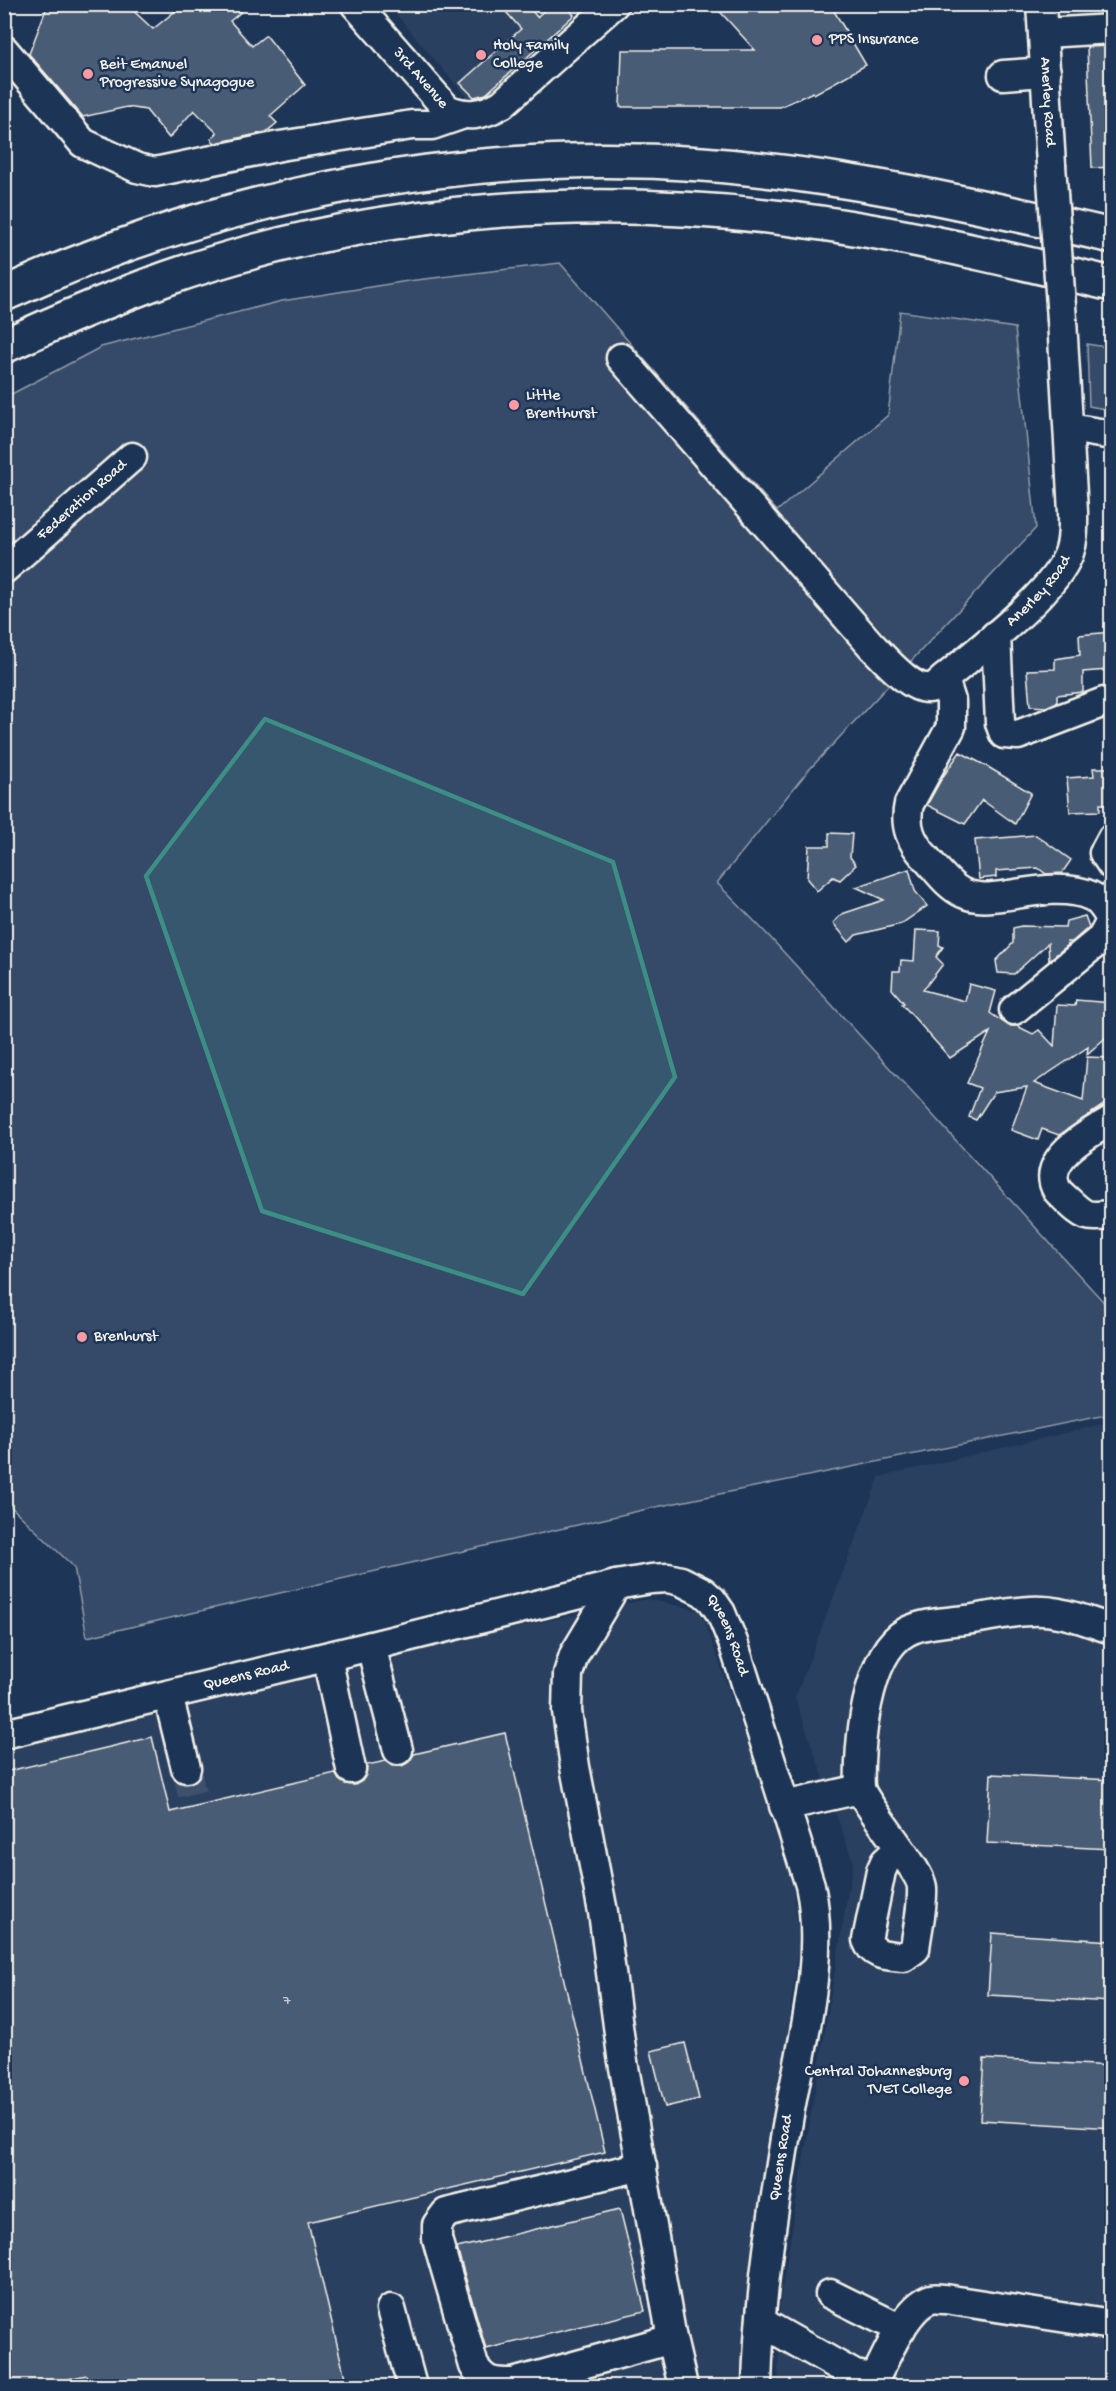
<svg xmlns="http://www.w3.org/2000/svg" width="1116" height="2391" font-family="'Gochi Hand',sans-serif">
  <style>
    .built { fill: #2a4060 }
    .green { fill: #354a67; stroke: #949ea8; stroke-width: 1.5 }
    .building { fill: #485b74; stroke: #f4f1e8; stroke-width: 1.5 }
    .lines { fill: none; stroke-linecap: round; stroke-linejoin: round }
    .minor-tunnel { stroke: #3d516d; stroke-width: 28; stroke-dasharray: 28 14; stroke-linecap: butt }
    .minor-casing { stroke: #f4f1e8; stroke-width: 33 }
    .highway-casing { stroke: #f4f1e8; stroke-width: 38 }
    .minor { stroke: #1d3557; stroke-width: 28 }
    .highway { stroke: #1d3557; stroke-width: 33 }
    .minor-bridge-casing { stroke: #f4f1e8; stroke-width: 33; stroke-linecap: butt }
    .minor-bridge { stroke: #1d3557; stroke-width: 28 }
    .marked { fill: #3d8f86; fill-opacity: 0.2; stroke: #3d8f86; stroke-width: 4.5; stroke-linejoin: round }
    .poi-dot { fill: #ff9aa2; stroke: #1d3557; stroke-width: 2 }
    .labels { text-anchor: middle; dominant-baseline: central; stroke-width: 5; stroke-linejoin: round; paint-order: stroke }
    .number-label { font-size: 14px; fill: #c9cccb }
    .poi-label { font-size: 16px; fill: #f4f1e8; stroke: #1d3557; text-anchor: start }
    .street-label { font-size: 16px; fill: #f4f1e8; stroke: #1d3557 }
  </style>
  <rect width="100%" height="100%" fill="#1d3557"/>
  <filter id="ink" filterUnits="userSpaceOnUse"><feTurbulence type="fractalNoise" baseFrequency=".0167" numOctaves="2"/><feDisplacementMap in="SourceGraphic" scale="12" xChannelSelector="R" yChannelSelector="G"/><feConvolveMatrix kernelMatrix="1 2 1 2 8 2 1 2 1" color-interpolation-filters="sRGB"/></filter>
  <g filter="url(#ink)">
    <!-- built -->
    <path class="built" d="M388,5H588L474,106Z
      M1111,1422V2386H778L780,2300L853,1862L795,1698L879,1477Z
      M648,1599L701,1611L746,1739L792,1881L799,1941L744,2386H5L4,1748L427,1647Z"/>
    <!-- green -->
    <path class="green" d="M560,263L777,511L888,415L900,311L1015,328L1036,528L807,772L717,883L768,935L1111,1310V1414L656,1507L87,1637L74,1567L5,1501L4,398L101,347L282,301L408,281Z
      M1087,344L1111,348V410L1089,406Z"/>
    <!-- building -->
    <path class="building" d="M48,4H126L153,29L184,4H232L241,12L230,21L252,46L266,35L305,85L270,116L277,123L266,132L215,143L211,139L217,133L194,110L169,138L146,110L127,107L83,117L29,54Z
      M499,4H526L537,17L551,4H564L574,15L486,94L474,97L460,83L521,29Z
      M713,4H835L834,11L866,65L814,94L813,92L780,107H620L622,50H755Z
      M1112,46V167L1092,168L1087,47Z
      M1112,632V647L1108,648V670L1083,672V692L1057,695V702L1046,707L1030,706L1027,670L1055,669V659L1080,655L1079,635Z
      M960,752L988,767L1031,793L1015,824L982,800L965,824L927,805L942,778Z
      M1093,768H1112V804H1100V811L1070,812L1067,778L1094,776Z
      M829,833L852,834L850,857L856,865L840,880L833,877L817,891L807,879L809,846H829Z
      M1036,835L1071,860L1062,873L1046,874L1038,868L996,871V877L979,879L975,840Z
      M909,869L915,891L927,906L901,924L856,935L849,942L833,923L842,914L884,900L856,887Z
      M1085,916L1089,927L1072,942H1067L1068,945L1049,960L1048,943L1014,974L998,973L996,961L1013,943V928L1021,926L1065,927L1066,921Z
      M916,930L940,931L939,945L943,947L936,957L943,964L923,990L965,1001L969,984L996,991L990,1013L1009,1026H1017L1033,1034L1039,1030L1054,1046L1057,1005L1075,1006L1076,1000L1112,1003L1111,1033L1087,1054L1088,1047L1034,1083L1083,1101L1087,1057L1112,1058V1099L1059,1135L1042,1129L1038,1140L1011,1130L1027,1087L994,1092L976,1120L969,1117L980,1088L967,1083L990,1032L950,1058L902,1004L904,1003L892,989L893,971H900L901,960L914,961Z
      M505,1733L605,2152L308,2222L347,2386H90L87,2375L37,2386H4V1772L152,1737L170,1812L335,1773L339,1780L345,1784L355,1785L362,1781L366,1775L367,1765L386,1761L393,1766H402L409,1762L414,1754Z
      M991,1774L1112,1780V1849L987,1843Z
      M992,1933L1112,1941V2002L988,1995Z
      M685,2043L699,2099L665,2107L651,2051Z
      M984,2059L1112,2066V2128L980,2120Z
      M620,2209L645,2311L486,2349L457,2248Z"/>
    <g class="lines">
      <!-- minor-tunnel -->
      <path class="minor-tunnel" d="M186,1768L192,1794"/>
      <defs>
        <g id="minor">
          <path id="s1" d="M355,4L447,109C467,118 483,115 502,104L614,4"/>
          <path id="s2" d="M1041,4L1051,165"/>
          <path d="M1044,33L1112,29"/>
          <path d="M4,50L83,143L137,168L155,172L280,146L412,125H432L464,114"/>
          <path d="M1003,75L1046,72"/>
          <path id="s3" d="M621,358L871,645C882,656 911,690 928,688C935,688 939,683 944,679C979,649 1054,593 1069,553C1074,539 1073,525 1073,512L1062,320"/>
          <path d="M1069,428L1112,435"/>
          <path id="s4" d="M4,569L132,457"/>
          <path d="M996,635L1000,723L1004,734L1018,735L1104,702H1112"/>
          <path d="M944,679L951,701V727L909,804C904,826 911,842 926,858C937,870 948,886 963,893C978,900 994,897 1009,895C1034,891 1068,885 1091,896C1100,900 1105,909 1110,917L1109,925L1102,938L1014,1010"/>
          <path d="M1112,838L1104,853L1112,865"/>
          <path d="M1112,1120C1091,1132 1039,1159 1057,1190C1059,1193 1064,1197 1067,1200C1086,1218 1086,1217 1112,1215"/>
          <path d="M616,1585L574,1655L568,1674L567,1711L575,1767L603,1912L622,2056L672,2339L683,2386"/>
          <path d="M371,1646L398,1750"/>
          <path d="M327,1657L351,1769"/>
          <path d="M168,1695L186,1768"/>
          <path id="s5" d="M4,1734L371,1646L616,1585L651,1579L668,1578L681,1581L703,1592L712,1600L721,1613L733,1642L810,1885C826,1958 802,2042 789,2115C774,2205 759,2295 757,2386"/>
          <path d="M860,1789C858,1747 866,1654 906,1632C924,1622 952,1622 973,1619C1000,1615 1031,1607 1059,1613C1077,1616 1094,1624 1112,1629"/>
          <path d="M784,1806L860,1789C870,1812 922,1872 922,1888C923,1908 917,1930 915,1949L904,1957C889,1955 873,1957 867,1940L881,1871L885,1862L899,1849"/>
          <path d="M642,2166L446,2213L437,2225V2239L474,2366C486,2383 493,2383 513,2383L672,2339"/>
          <path d="M830,2294L901,2329"/>
          <path d="M391,2309L412,2386"/>
          <path d="M761,2322L855,2375L867,2377L877,2374C888,2353 907,2306 931,2299C935,2298 941,2299 945,2299L1112,2325"/>
        </g>
        <path id="highway" d="M4,294C223,194 463,147 702,164C841,174 976,205 1112,236
          M4,346C58,321 112,298 168,278C377,205 602,191 821,223C919,237 1015,261 1112,284"/>
      </defs>
      <!-- minor casing -->
      <use href="#minor" class="minor-casing"/>
      <!-- highway casing -->
      <use href="#highway" class="highway-casing"/>
      <!-- minor -->
      <use href="#minor" class="minor"/>
      <!-- highway -->
      <use href="#highway" class="highway"/>
      <defs>
        <path id="minor-bridge" d="M1051,165L1062,320"/>
      </defs>
      <!-- minor-bridge casing -->
      <use href="#minor-bridge" class="minor-bridge-casing"/>
      <!-- minor-bridge -->
      <use href="#minor-bridge" class="minor-bridge"/>
    </g>
  </g>
  <!-- marked area -->
  <path class="marked" d="M265,719L613,862L675,1077L523,1294L262,1211L146,876Z"/>
  <!-- markers -->
  <g class="poi-dot">
    <circle cx="817" cy="40" r="6"/>
    <circle cx="481" cy="55" r="6"/>
    <circle cx="88" cy="74" r="6"/>
    <circle cx="514" cy="405" r="6"/>
    <circle cx="82" cy="1337" r="6"/>
    <circle cx="964" cy="2081" r="6"/>
  </g>
  <g class="labels">
    <!-- number labels -->
    <g class="number-label">
      <text x="287" y="2001">7</text>
    </g>
    <!-- poi labels -->
    <g class="poi-label">
      <text x="829" y="40">PPS Insurance</text>
      <text x="493" y="46">Holy Family<tspan x="493" dy="18">College</tspan></text>
      <text x="100" y="65">Beit Emanuel<tspan x="100" dy="18">Progressive Synagogue</tspan></text>
      <text x="526" y="396">Little<tspan x="526" dy="18">Brenthurst</tspan></text>
      <text x="94" y="1337">Brenhurst</text>
      <text x="952" y="2072" text-anchor="end">Central Johannesburg<tspan x="952" dy="18">TVET College</tspan></text>
    </g>
    <!-- street labels -->
    <g class="street-label">
      <text stroke="none"><textPath href="#s1" startOffset="99">3rd Avenue</textPath></text>
      <text stroke="none"><textPath href="#s2" startOffset="98">Anerley Road</textPath></text>
      <text stroke="none"><textPath href="#s4" startOffset="104">Federation Road</textPath></text>
      <text stroke="none"><textPath href="#s3" startOffset="602">Anerley Road</textPath></text>
      <text stroke="none"><textPath href="#s5" startOffset="771">Queens Road</textPath></text>
      <text stroke="none"><textPath href="#s5" startOffset="249">Queens Road</textPath></text>
      <text transform="translate(782 2158) rotate(-81)">Queens Road</text>
    </g>
  </g>
  <!-- margin -->
  <rect width="1116" height="2391" fill="none" stroke="#1d3557" stroke-width="24"/>
  <rect x="12" y="12" width="1092" height="2367" fill="none" stroke="#f4f1e8" stroke-width="2" filter="url(#ink)"/>
</svg>
